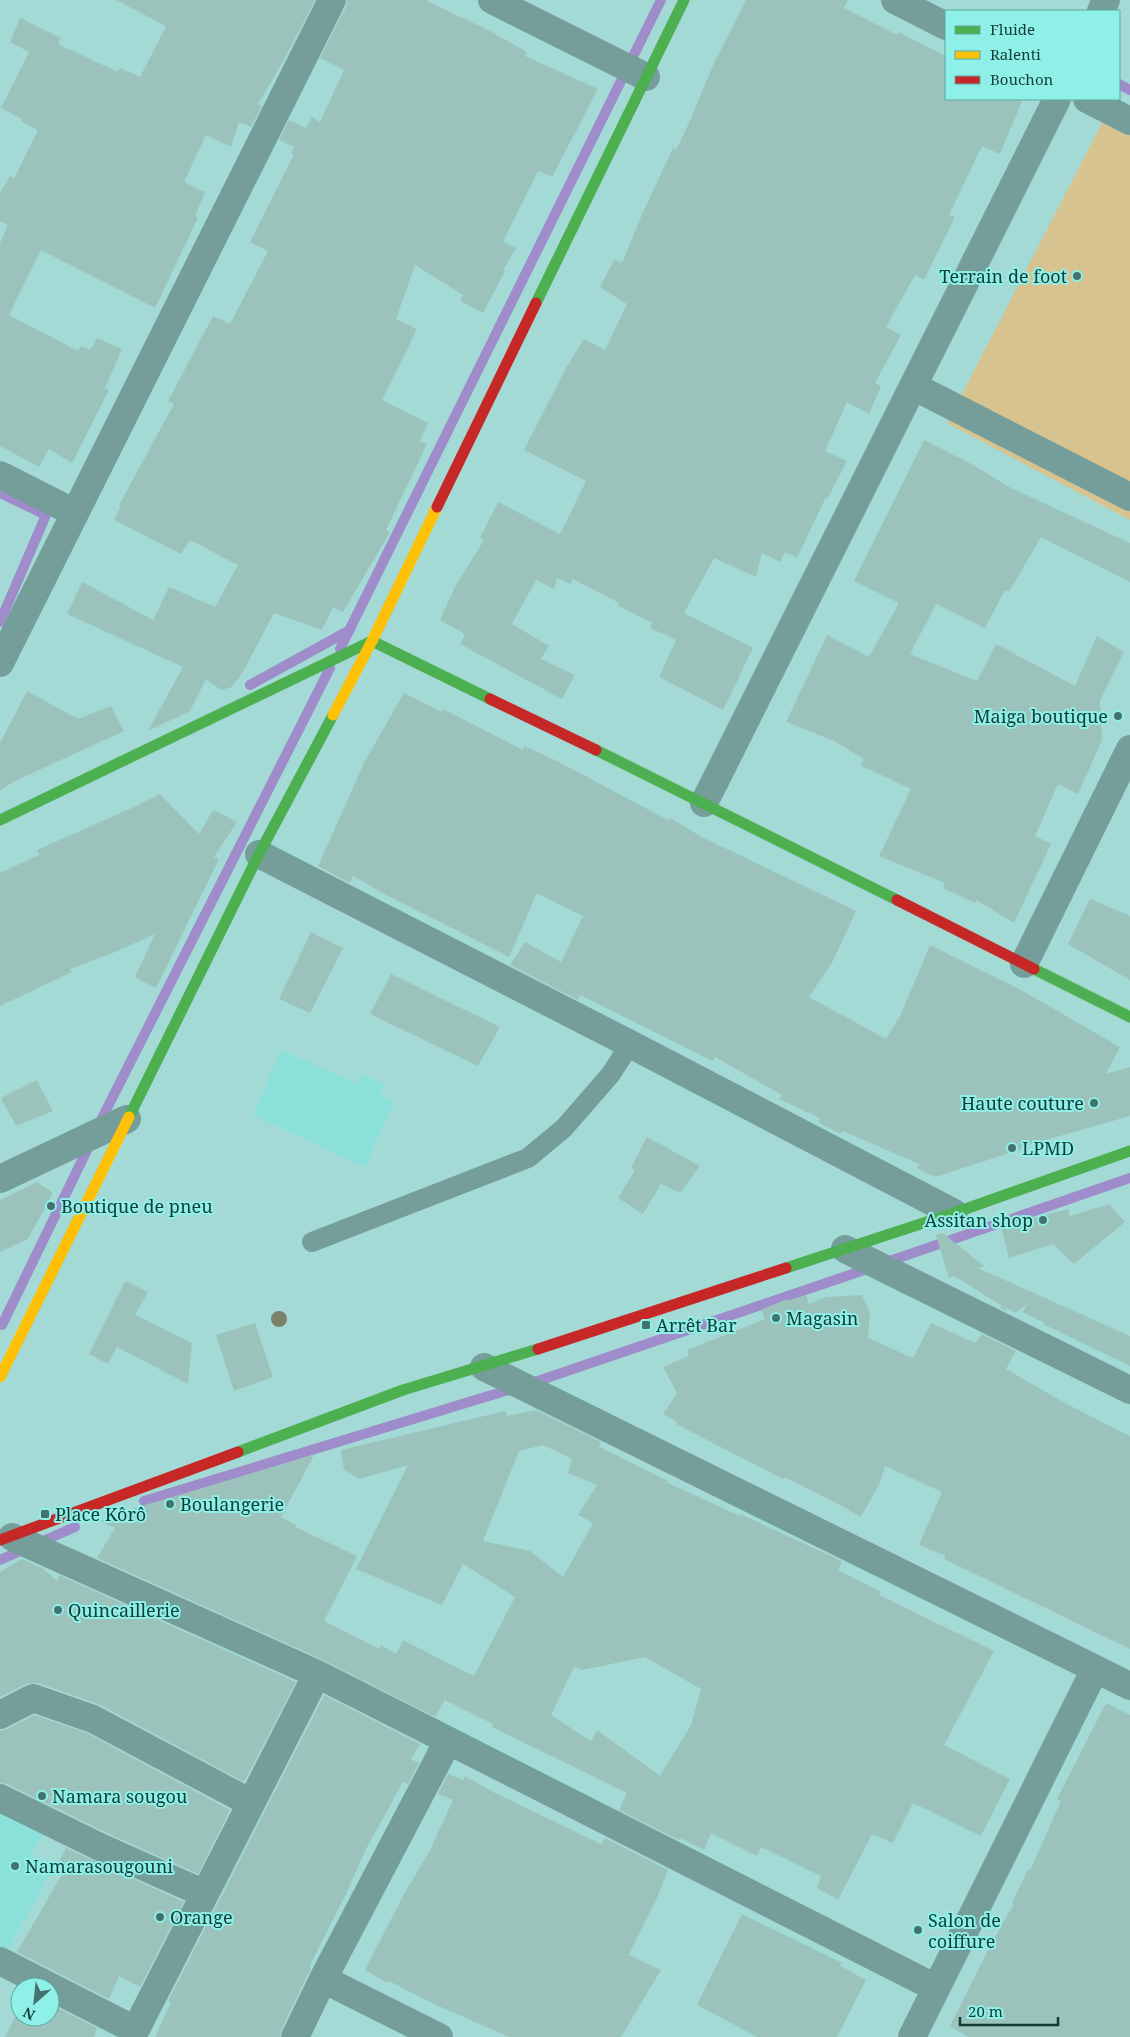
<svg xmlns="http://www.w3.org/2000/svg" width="1130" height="2037" font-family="'Noto Serif',serif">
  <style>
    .built { fill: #8be1d9 }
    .green { fill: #d6c390 }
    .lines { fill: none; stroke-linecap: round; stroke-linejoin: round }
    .stream { stroke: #9f8ccb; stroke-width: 10 }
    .building { fill: #9bc3bc; fill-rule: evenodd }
    .lane { stroke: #759e9b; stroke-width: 20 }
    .street { stroke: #759e9b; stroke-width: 28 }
    .fast { stroke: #4caf50; stroke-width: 11 }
    .slow { stroke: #ffc107; stroke-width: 11 }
    .jam { stroke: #c62828; stroke-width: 11 }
    .tree { fill: #7b816a }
    .poi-dot { fill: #44736f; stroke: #8ef0e7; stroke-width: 2 }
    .labels { text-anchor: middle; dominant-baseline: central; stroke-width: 4; stroke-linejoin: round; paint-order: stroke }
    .poi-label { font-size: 18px; fill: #113c38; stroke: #8ef0e7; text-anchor: start }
  </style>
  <rect width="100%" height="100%" fill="#a4dad5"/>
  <!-- built -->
  <path class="built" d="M281,1050L356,1083L362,1074L384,1084L380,1095L394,1102L365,1167L253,1115Z
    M0,1809L43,1836L31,1855L51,1872L6,1953L0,1950Z"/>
  <!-- green -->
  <path class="green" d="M1105,117L1130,130V520L947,423Z"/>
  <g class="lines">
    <!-- stream -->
    <path class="stream" d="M1119,84L1130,90
      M0,493L46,515L0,622
      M340,649L661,0
      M250,685L350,630
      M98,1126L330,668
      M884,1263L1130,1178
      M2,1325L90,1144
      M529,1384L870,1268
      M144,1501L515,1388
      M0,1560L75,1527"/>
  </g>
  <!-- building -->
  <path class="building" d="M116,0H315L284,60L258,104L262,106L251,127L239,122L231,147L206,135L184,182L205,192L195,216L198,218L155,308L41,250L9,315L78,351L81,346L90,350L97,338L122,349L105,388L109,390L72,463L49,449L39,467L0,446V243L8,225L0,221V193L10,176L14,179L38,130L21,121L22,119L1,108L29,52L10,42L20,18L61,38L58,44L118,72L120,68L140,77L166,26Z
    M347,0H425L488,30L527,52L525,56L598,89L552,177L538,171L503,242L516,248L503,270L505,271L483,313L460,301L463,295L415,265L396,319L417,329L382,400L428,423L420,441L427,444L386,530L390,532L343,612L333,607L322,630L274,613L243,672L232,687L221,690L206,679L190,711L148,731L183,667L67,614L82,582L153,620L169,587L215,607L238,565L190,540L181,554L114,520L121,506L119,505L174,404L168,401L213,316L230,324L268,251L250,242L294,154L291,153L294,147L279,140L289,120L306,128L312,117L320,122L344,70L320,58L346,7Z
    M746,0H848L844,8L897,35L898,32L946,56V99H1023L1000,154L982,146L949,215L955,217L924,280L915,275L886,327L901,335L875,383L881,386L869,414L847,402L825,451L847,461L828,498L826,497L797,558L785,552L780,562L762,553L756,577L714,558L684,613L753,648L723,710L659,677L676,640L650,628L653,623L618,606L619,603L573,579L570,584L557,578L554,589L536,580L512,624L549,646L541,659L575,675L562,699L460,644L465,634L440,620L455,587L484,540L480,538L498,502L560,534L586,481L524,450L566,368L584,339L605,350L627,304L600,287L614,260L622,263L643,212L673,148L676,150L688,125L715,61Z
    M924,440L973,465L1011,488L1130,543V582L1041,537L1009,592L1005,590L985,628L936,604L910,654L977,681L996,644L1075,686L1097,636L1124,652L1100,701L1102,740L1078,794L1058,784L1035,836L1051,844L1014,923L976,900L975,903L943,888L945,883L879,856L911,789L860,765L864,759L834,741L786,722L827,635L869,657L899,603L854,581Z
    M27,691L78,719L111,706L124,731L13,782L0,791V743Z
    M404,693L442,712L443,709L523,750L524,746L557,761L668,820L670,818L702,837L856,911L833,961L809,997L886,1039L901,1014L930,945L1019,989L1120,1047L1106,1074L1130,1067V1116L1021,1147L1022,1149L935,1177L917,1168L919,1164L843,1131L841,1134L819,1123L820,1118L779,1099L782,1095L715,1057L713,1061L580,995L578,1000L510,965L525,942L561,962L583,916L537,893L509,957L388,896L353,876L350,883L318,866L365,761Z
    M160,794L199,834L213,810L237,822L214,857L219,859L156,988L135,977L155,934L115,952L70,969L72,972L0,1006V873L39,855L37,850L134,807Z
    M1090,899L1130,916V980L1068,944Z
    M311,932L343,948L310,1013L279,999Z
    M391,974L500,1027L478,1066L370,1014Z
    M37,1080L53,1111L16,1126L1,1098Z
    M647,1137L700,1166L680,1193L661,1184L643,1214L618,1198L635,1170L631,1168Z
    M37,1182L53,1193L28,1239L0,1252V1200Z
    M1109,1204L1125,1222L1074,1264L1053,1244L1009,1258L1001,1227L1068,1209L1070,1216Z
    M943,1233L984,1266L978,1268L1130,1336V1366L1043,1324L1045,1323L1023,1312L1027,1304L1015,1313L1004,1307L1008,1312L1000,1308L1002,1306L954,1276L949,1278L936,1235Z
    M125,1281L148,1292L135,1315L192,1343L188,1384L117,1347L108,1364L89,1354Z
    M806,1295L809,1304L826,1297L862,1295L870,1312L868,1338L913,1358L931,1323L975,1343L982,1334L1016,1351L1006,1369L1063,1402L1130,1436V1649L944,1559L946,1556L919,1545L942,1492L885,1466L880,1483L861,1517L838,1504L785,1477L783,1479L676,1424L677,1422L663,1414L677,1393L663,1367L689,1356L687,1350L765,1319L761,1310L787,1299L788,1301Z
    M255,1323L273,1377L234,1391L216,1335Z
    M536,1410L601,1442L599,1447L668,1481L666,1482L740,1516V1514L842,1561L838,1570L881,1592L879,1595L994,1651L944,1745L1010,1779L981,1836L913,1803L893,1843L872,1834L838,1900L817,1888L821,1876L761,1847L757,1856L711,1833L704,1850L680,1838L679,1840L619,1810L627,1793L492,1727L493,1724L445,1700L435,1717L323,1660L97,1558L115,1528L100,1521L128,1510L314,1455L281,1517L296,1525L295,1527L357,1556L324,1621L379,1649L381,1645L396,1654L403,1640L474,1676L515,1597L463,1564L442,1605L356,1569L408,1465L359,1479L344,1470L341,1450L505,1411L507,1416ZM543,1445L572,1459L568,1473L597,1485L578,1515L593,1523L563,1577L530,1551L483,1541L519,1451ZM645,1657L701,1689L691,1725L660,1776L597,1730L591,1741L551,1715L574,1667L582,1670Z
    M22,1559L42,1568L57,1581L59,1575L296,1682L244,1782L100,1705L38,1683L26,1684L0,1697V1572Z
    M324,1695L420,1744L411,1759L419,1763L408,1784L403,1782L366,1849L346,1894L309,1967L311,1968L281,2030L280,2037H155L171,2002L168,2001Z
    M1106,1703L1130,1715V2037H968L950,2026L992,1942L1014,1904L1012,1903L1028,1869L1030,1871L1061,1801L1057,1799Z
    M34,1715L87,1733L230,1810L198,1874L109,1834L7,1784L0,1783V1731L7,1729Z
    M448,1774L463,1780L465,1776L495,1793L601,1844L605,1838L668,1870L659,1893L629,1955L661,1970L621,2037H509L434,2004L389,1981L388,1983L365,1970L404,1894L429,1852L453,1800L438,1794Z
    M66,1848L184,1902L140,1987L119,1976L109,1999L17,1952L65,1869L58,1864Z
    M742,1914L842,1963L840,1966L866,1980L837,2037H757L697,2005Z
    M50,2004L97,2028L94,2037H5L20,2007V2017H50Z"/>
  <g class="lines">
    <!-- lane -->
    <path class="lane" d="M312,1242L528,1158L564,1128L611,1074L630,1044"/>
    <!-- street -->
    <path class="street" d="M492,0L646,77
      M895,0L946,26
      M1101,11L1106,0
      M1087,99L1130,121
      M913,386L1130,497
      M0,475L75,513
      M0,663L332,0
      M704,803L1057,99
      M259,854L630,1044L954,1213
      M1024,964L1130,749
      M0,1179L127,1119
      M845,1249L1130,1390
      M484,1367L1130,1686
      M12,1537L317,1674L936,1988
      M0,1715L33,1698L93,1719L251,1803
      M0,1798L102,1848L205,1894
      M0,1961L135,2030
      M323,1979L439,2037
      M132,2037L317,1674
      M295,2037L323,1979L448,1741
      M912,2037L1095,1669"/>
    <!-- fast -->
    <path class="fast" d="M536,303L684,0
      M596,750L897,900
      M0,820L372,641L490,699
      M1034,969L1130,1017
      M129,1117L259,854L333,715
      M786,1268L954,1213L1130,1151
      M238,1452L403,1390L538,1349"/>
    <!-- slow -->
    <path class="slow" d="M333,715L372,641L437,507
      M0,1377L129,1117"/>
    <!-- jam -->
    <path class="jam" d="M437,507L536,303
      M490,699L596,750
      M897,900L1034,969
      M538,1349L786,1268
      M0,1540L238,1452"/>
  </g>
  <!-- trees -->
  <circle class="tree" cx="279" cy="1319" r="8"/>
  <!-- markers -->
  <g class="poi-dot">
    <circle cx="1077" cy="276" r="5"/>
    <circle cx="1118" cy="716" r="5"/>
    <circle cx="1094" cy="1103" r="5"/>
    <circle cx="1012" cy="1148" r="5"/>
    <circle cx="51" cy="1206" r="5"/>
    <circle cx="1043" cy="1220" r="5"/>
    <circle cx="776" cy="1318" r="5"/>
    <rect x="641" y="1320" width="10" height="10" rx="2.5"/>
    <circle cx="170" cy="1504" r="5"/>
    <rect x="40" y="1509" width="10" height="10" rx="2.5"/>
    <circle cx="58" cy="1610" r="5"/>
    <circle cx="42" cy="1796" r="5"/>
    <circle cx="15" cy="1866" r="5"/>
    <circle cx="160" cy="1917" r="5"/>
    <circle cx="918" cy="1930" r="5"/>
  </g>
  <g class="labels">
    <!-- poi labels -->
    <g class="poi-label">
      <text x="1067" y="276" text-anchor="end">Terrain de foot</text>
      <text x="1108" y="716" text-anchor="end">Maiga boutique</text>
      <text x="1084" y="1103" text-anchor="end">Haute couture</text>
      <text x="1022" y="1148">LPMD</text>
      <text x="61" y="1206">Boutique de pneu</text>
      <text x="1033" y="1220" text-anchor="end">Assitan shop</text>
      <text x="786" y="1318">Magasin</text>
      <text x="656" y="1325">Arrêt Bar</text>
      <text x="180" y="1504">Boulangerie</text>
      <text x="55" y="1514">Place Kôrô</text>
      <text x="68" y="1610">Quincaillerie</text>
      <text x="52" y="1796">Namara sougou</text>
      <text x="25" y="1866">Namarasougouni</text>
      <text x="170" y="1917">Orange</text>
      <text x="928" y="1920">Salon de<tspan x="928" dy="21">coiffure</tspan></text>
    </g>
  </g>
  <!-- legend -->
  <rect x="945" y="10" width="175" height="90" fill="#8ef0e7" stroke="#5ca8a1"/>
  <rect x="955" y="26" width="25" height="8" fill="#4caf50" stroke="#5ca8a1"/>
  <text x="990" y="35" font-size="15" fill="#113c38">Fluide</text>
  <rect x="955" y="51" width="25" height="8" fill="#ffc107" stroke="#5ca8a1"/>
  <text x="990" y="60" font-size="15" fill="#113c38">Ralenti</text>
  <rect x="955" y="76" width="25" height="8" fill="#c62828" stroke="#5ca8a1"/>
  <text x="990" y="85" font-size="15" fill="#113c38">Bouchon</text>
  <!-- north arrow -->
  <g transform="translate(35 2002) rotate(207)"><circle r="24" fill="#8ef0e7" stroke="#5ca8a1"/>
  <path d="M0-4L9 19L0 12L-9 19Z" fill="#44736f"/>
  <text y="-8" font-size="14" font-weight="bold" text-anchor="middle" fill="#113c38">N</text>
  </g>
  <!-- scale -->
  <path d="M960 2017v8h98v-8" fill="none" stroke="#113c38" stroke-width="2.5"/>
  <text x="968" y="2017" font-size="15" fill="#113c38" stroke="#8ef0e7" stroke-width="4" paint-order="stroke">20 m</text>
</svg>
